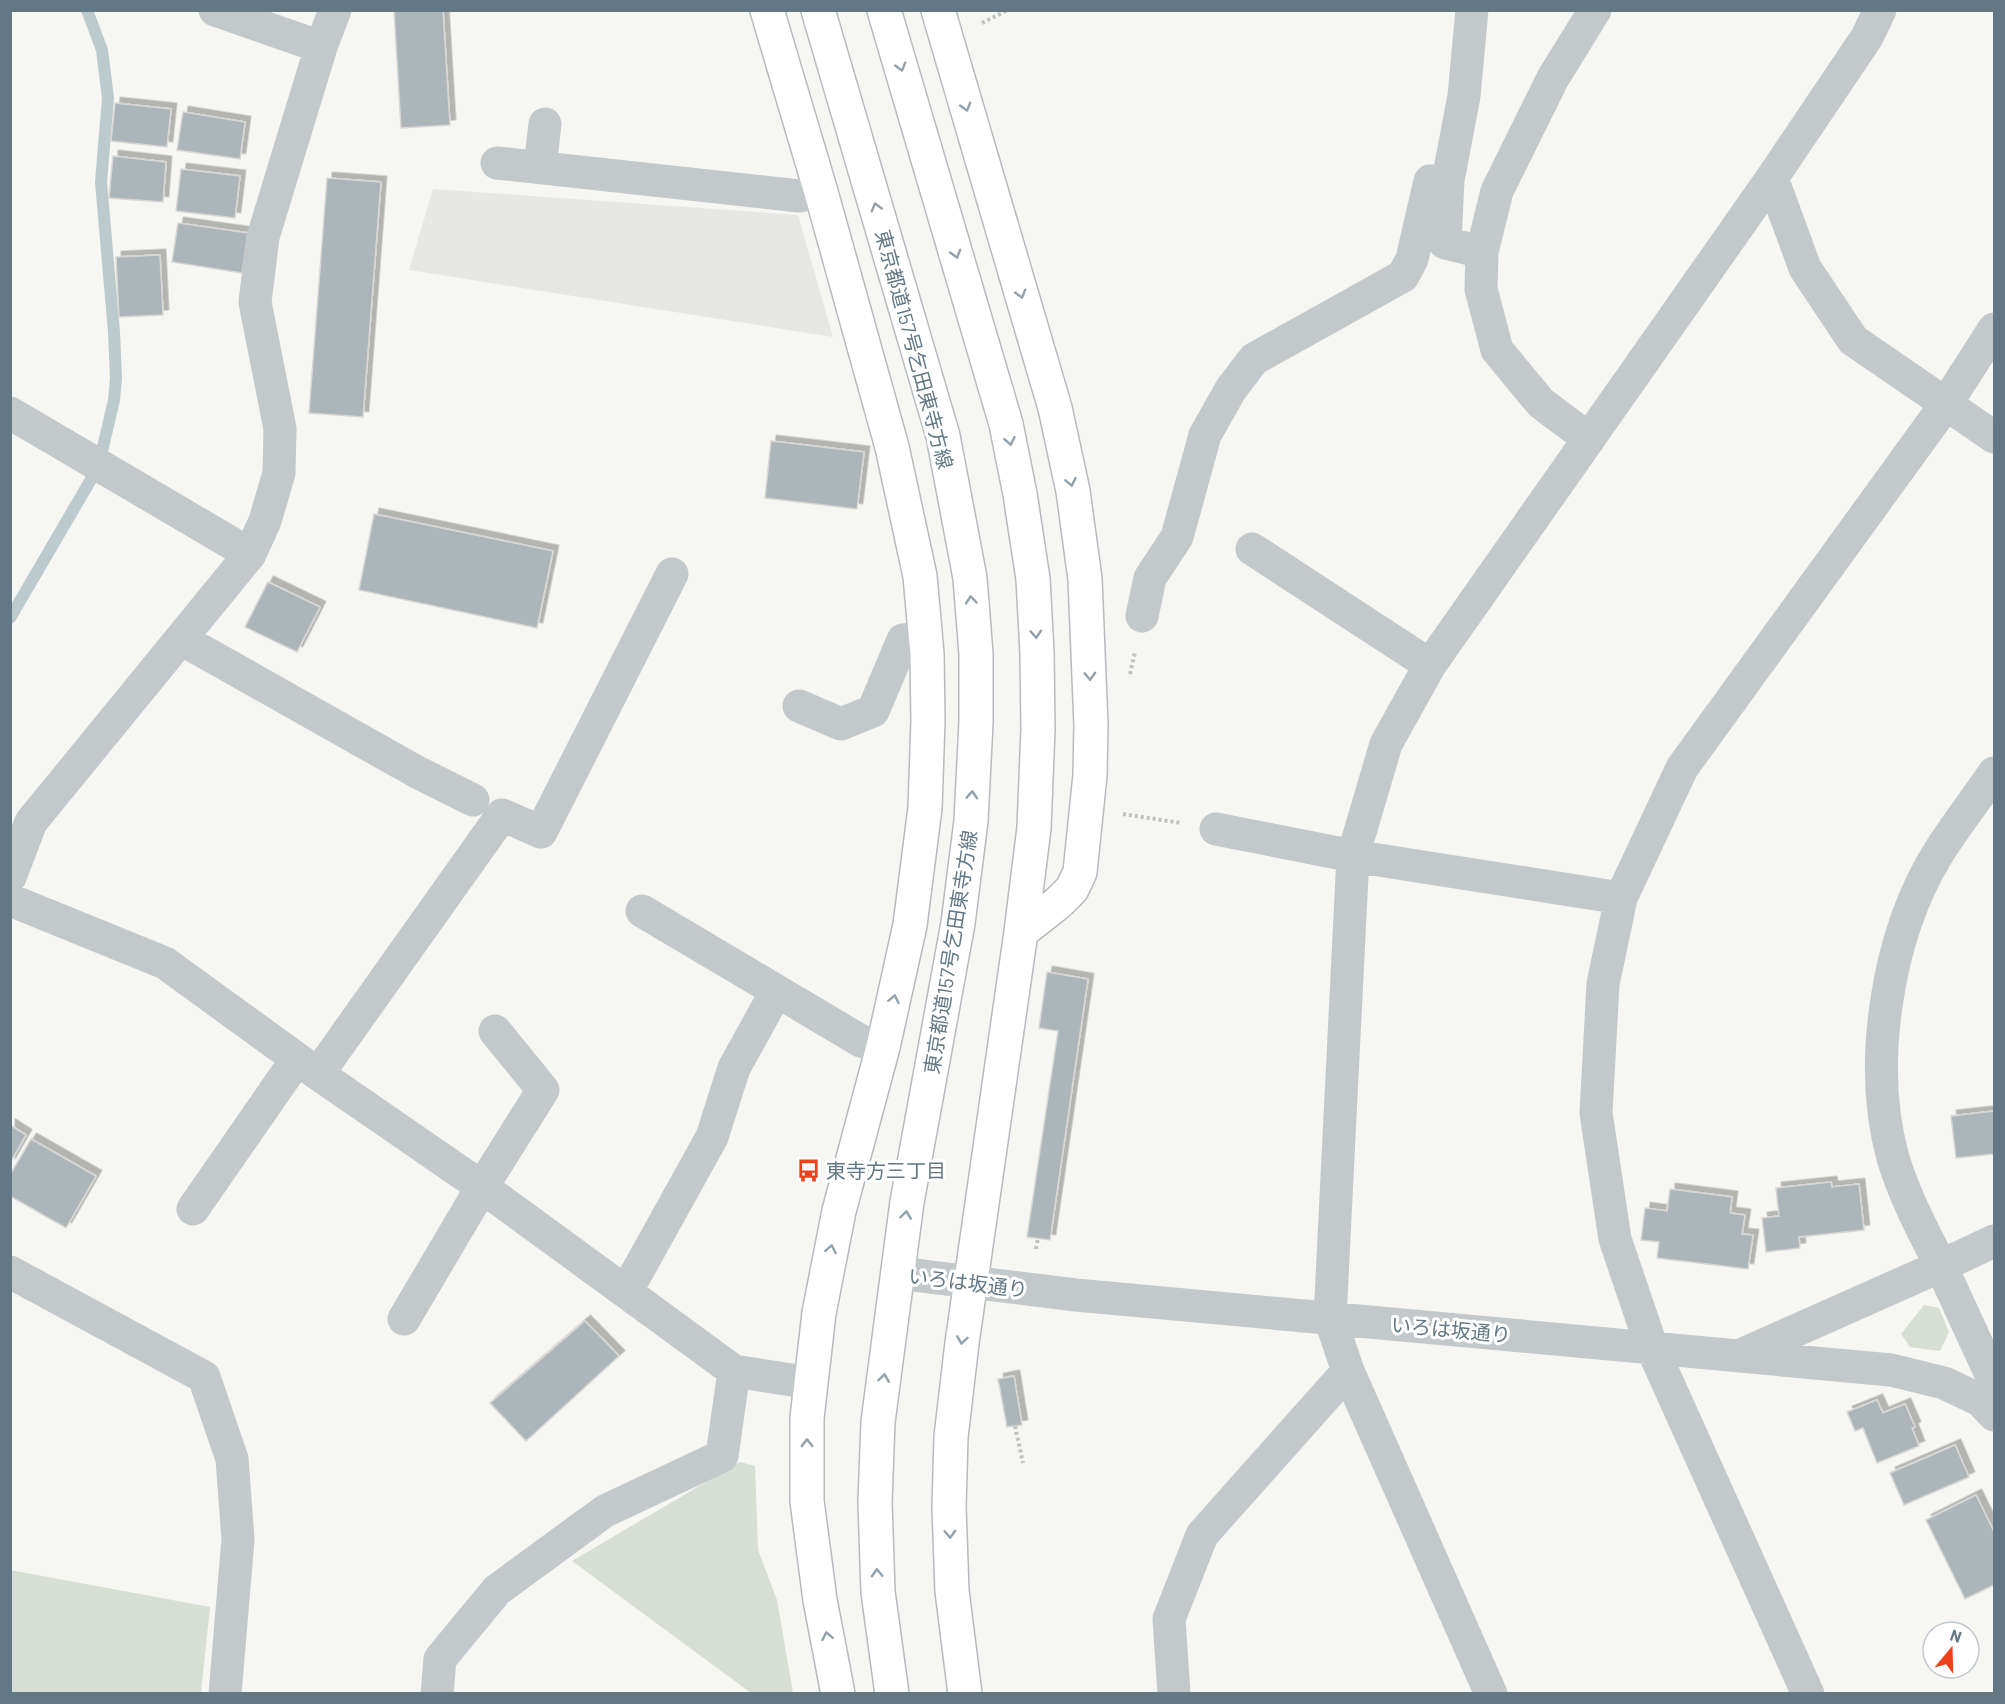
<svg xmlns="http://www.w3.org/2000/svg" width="2005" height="1704" font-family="Barlow,'Noto Sans JP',sans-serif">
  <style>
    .built { fill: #e7e8e6 }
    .green { fill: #d7ded3 }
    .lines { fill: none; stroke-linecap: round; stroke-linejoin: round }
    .stream { stroke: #bcc9cd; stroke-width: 12 }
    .building { fill: #acb5ba; stroke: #d8d7d5; stroke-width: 1.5; filter: url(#shadow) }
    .major-casing { stroke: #b6bbbe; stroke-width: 36 }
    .path { stroke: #bfc1c3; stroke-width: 4; stroke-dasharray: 3 3; stroke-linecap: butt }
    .minor { stroke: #c3c8ca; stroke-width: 33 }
    .major { stroke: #fff; stroke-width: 33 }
    .oneway { stroke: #92a0aa }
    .labels { text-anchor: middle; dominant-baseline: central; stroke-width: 6; stroke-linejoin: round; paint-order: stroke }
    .street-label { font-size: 20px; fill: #637885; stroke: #fff }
    .poi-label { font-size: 20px; fill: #637885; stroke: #fff; text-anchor: start }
  </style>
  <defs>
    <filter id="shadow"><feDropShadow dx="5.5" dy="-5.5" stdDeviation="0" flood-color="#0004"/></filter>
  </defs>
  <rect width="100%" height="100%" fill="#f6f6f2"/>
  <!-- built -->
  <path class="built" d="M433,189L798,215L833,337L409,270Z"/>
  <!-- green -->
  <path class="green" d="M1924,1305L1939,1308L1949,1332L1940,1351L1910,1347L1901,1334Z
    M740,1462L755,1466L758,1550L777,1600L793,1693H751L572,1561Z
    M10,1570L210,1607L201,1693H11Z"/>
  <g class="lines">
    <!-- stream -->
    <path class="stream" d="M10,618L93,476L103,447L114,400L116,378L114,332L101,182L108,98L102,50L87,10"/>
  </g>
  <!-- building -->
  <path class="building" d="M394,10H443L450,125L401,128Z
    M115,103L171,109L167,147L111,141Z
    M183,112L245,122L240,159L177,150Z
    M113,156L166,162L163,202L109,198Z
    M181,169L240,176L235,218L176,211Z
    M327,178L381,182L363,417L309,413Z
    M178,223L248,233L242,273L172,262Z
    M160,255L163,315L119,317L116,257Z
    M771,441L864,452L857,509L765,498Z
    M374,514L553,551L537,628L359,590Z
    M268,582L320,607L297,652L245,627Z
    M1047,972L1088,979L1050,1240L1027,1237L1058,1031L1039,1028Z
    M1994,1111V1154L1956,1158L1951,1116Z
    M10,1125L26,1135L10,1163Z
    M31,1139L96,1176L66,1228L10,1196V1175Z
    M1831,1182L1832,1187L1859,1184L1864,1230L1799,1237L1800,1248L1766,1252L1762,1218L1779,1216L1776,1188Z
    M1670,1189L1732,1197L1730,1213L1745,1215L1742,1234L1753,1235L1748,1269L1657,1258L1659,1242L1641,1240L1645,1208L1667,1211Z
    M585,1321L619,1356L526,1441L490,1403Z
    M1014,1376L1022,1425L1007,1427L998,1379Z
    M1877,1400L1883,1413L1905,1404L1915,1427L1912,1428L1919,1446L1877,1463L1863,1428L1855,1431L1847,1412Z
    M1955,1445L1969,1477L1904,1505L1890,1473Z
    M1976,1495L1994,1532V1585L1965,1599L1926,1520Z"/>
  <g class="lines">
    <defs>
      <path id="major" d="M767,10L821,192L892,447L920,576L927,654L928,721L925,808L910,925L883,1047L839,1211L819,1313L807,1418V1501L820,1600L838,1694
        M818,10L943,436L970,578L976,654V722L971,821L958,923L907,1202L878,1422L875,1502L878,1592L892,1694
        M884,10L1006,424L1020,494L1033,579L1037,653L1038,729L1034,828L1021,932L962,1343L951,1437L949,1507L952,1591L965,1694
        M938,10L1055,408L1073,491L1085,579L1091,725L1090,775L1080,872L1072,889L1058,903L1021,932"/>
    </defs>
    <!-- major casing -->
    <use href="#major" class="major-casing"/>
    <!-- path -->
    <path class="path" d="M982,23L1008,10
      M1130,674L1135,652
      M1123,814L1181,823
      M1036,1249L1038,1238
      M1015,1426L1023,1463"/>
    <!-- minor -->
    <path class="minor" d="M215,10L321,47
      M1472,10L1464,96L1448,180L1445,243L1482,252
      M497,163L799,196L821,192
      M540,167L545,124
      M1772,178L1805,268L1853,340L1994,437
      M10,413L250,554
      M1589,439L1541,403L1497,350L1481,289L1482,252L1497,191L1553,78L1595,10
      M1252,549L1430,665
      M1142,616L1150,578L1177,537L1205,435L1231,389L1254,359L1403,276L1412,259L1430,181L1448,180
      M181,639L417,772L473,800
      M799,706L841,724L873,711L903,640L926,638
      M1994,773C1976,800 1954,827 1937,855C1887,937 1867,1065 1893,1158C1904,1195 1923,1231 1941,1266L1994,1241
      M1216,829L1353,856L1621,898
      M10,877L31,822L250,554L265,521L279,473L280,429L255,302L263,237L321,47L335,10
      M10,900L165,963L318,1074L482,1187L734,1371L811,1383
      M642,911L861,1041L883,1047
      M318,1074L502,815L541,832L672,574
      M193,1209L297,1059
      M10,1272L204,1377L232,1459L238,1539L225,1694
      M898,1273L1076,1295L1891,1370L1944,1383L1980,1400L1994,1415
      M626,1292L712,1137L734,1068L776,992
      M404,1319L482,1187L543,1090L495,1031
      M1741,1355L1941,1266L1994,1381
      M437,1694L440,1659L497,1590L605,1511L722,1456L734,1371
      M1174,1694L1169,1619L1202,1535L1348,1371
      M1491,1694L1348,1371L1330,1318L1353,856L1386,744L1430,665L1772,178L1867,37L1880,10
      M1808,1694L1652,1348L1615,1239L1596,1113L1603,984L1621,898L1682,768L1946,404L1994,329"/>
    <!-- major -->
    <use href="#major" class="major"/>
  </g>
  <!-- one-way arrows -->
  <defs><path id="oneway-chevron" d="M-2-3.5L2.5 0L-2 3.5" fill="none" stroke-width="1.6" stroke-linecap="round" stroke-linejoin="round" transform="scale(1.5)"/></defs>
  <g class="oneway">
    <use href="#oneway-chevron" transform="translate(901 67) rotate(74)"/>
    <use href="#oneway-chevron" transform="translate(966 107) rotate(74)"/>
    <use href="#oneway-chevron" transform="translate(876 207) rotate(-106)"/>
    <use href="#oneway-chevron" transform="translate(956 254) rotate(74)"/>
    <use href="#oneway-chevron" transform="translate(1021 294) rotate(74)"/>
    <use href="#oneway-chevron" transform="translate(1010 441) rotate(79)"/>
    <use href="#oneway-chevron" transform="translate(1071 482) rotate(78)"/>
    <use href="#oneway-chevron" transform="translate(971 600) rotate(-95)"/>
    <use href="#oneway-chevron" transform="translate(1036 634) rotate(86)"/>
    <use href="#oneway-chevron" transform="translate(1090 676) rotate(88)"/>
    <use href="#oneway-chevron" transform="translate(972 795) rotate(-87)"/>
    <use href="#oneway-chevron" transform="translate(894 999) rotate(-78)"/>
    <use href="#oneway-chevron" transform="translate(906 1215) rotate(-82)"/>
    <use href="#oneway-chevron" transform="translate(831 1249) rotate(-79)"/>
    <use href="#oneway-chevron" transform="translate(962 1340) rotate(98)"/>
    <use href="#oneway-chevron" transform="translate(884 1378) rotate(-82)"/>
    <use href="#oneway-chevron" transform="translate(807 1443) rotate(-90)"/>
    <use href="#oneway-chevron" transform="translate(950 1534) rotate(88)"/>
    <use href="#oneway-chevron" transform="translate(877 1573) rotate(-92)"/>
    <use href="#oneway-chevron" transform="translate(827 1636) rotate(-101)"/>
  </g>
  <!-- icons -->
  <defs>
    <symbol id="bus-bare" viewBox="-9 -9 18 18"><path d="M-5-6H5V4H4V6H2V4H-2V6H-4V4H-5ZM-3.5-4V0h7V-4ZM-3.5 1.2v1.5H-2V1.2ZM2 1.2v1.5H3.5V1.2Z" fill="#ee421b" stroke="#fff" stroke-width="2.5" paint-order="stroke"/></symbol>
  </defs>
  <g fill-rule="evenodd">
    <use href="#bus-bare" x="792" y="1154" width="33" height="33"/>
  </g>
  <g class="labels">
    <!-- street labels -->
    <g class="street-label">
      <text transform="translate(915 349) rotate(75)">東京都道157号乞田東寺方線</text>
      <text transform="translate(950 952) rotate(-81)">東京都道157号乞田東寺方線</text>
      <text transform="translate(968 1282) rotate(7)">いろは坂通り</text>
      <text transform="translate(1451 1329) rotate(5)">いろは坂通り</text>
    </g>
    <!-- poi labels -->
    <g class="poi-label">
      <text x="826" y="1170">東寺方三丁目</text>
    </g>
  </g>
  <!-- border -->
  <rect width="2005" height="1704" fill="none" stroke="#637885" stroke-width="24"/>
  <!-- north arrow -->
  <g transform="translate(1951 1650) rotate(19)"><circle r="28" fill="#ffffff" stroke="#c1c9ce" stroke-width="1.5"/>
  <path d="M0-4.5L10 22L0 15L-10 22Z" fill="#ee421b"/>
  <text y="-9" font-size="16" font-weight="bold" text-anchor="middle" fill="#637885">N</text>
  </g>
</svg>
